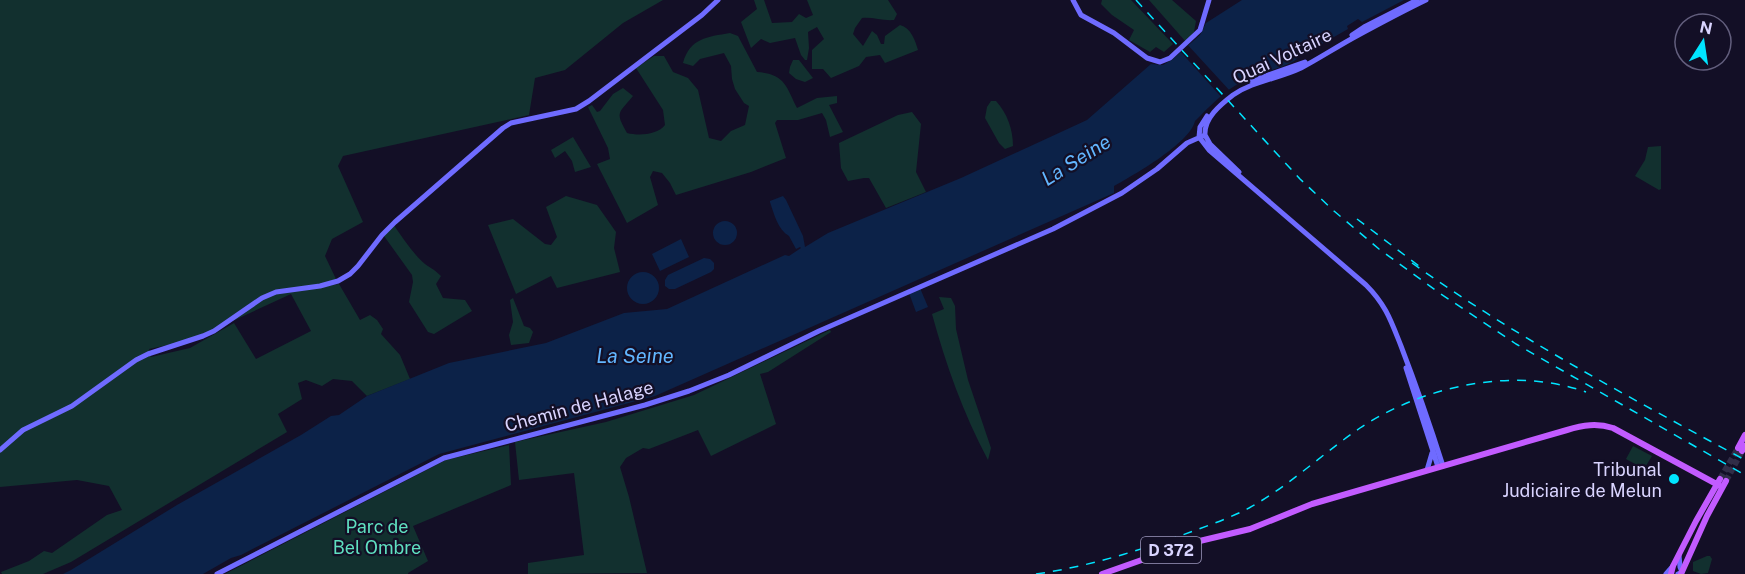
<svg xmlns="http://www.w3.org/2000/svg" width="1745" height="574" font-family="'Public Sans',sans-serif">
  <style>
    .green { fill: #12302f; fill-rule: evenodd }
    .water { fill: #0c2248 }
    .pier { fill: #130f26 }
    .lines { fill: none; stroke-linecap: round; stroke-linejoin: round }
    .primary-tunnel { stroke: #312d47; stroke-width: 6; stroke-dasharray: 6 3; stroke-linecap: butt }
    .secondary { stroke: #6f6bff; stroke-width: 5 }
    .primary { stroke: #c25bff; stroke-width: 6 }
    .rail { stroke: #00e5ff; stroke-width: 1.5; stroke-dasharray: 9 8; stroke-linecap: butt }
    .poi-dot { fill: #00e5ff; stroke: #130f26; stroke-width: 2 }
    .labels { text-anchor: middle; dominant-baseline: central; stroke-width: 4.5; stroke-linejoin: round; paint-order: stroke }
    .shield { fill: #130f26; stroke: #9e99be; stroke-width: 1.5 }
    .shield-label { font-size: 16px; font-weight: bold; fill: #d9d4ff }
    .street-label { font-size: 18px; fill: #d9d4ff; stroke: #130f26 }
    .poi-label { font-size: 18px; fill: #d9d4ff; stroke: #130f26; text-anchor: end }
    .park-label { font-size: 18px; fill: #5fe0c0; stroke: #130f26 }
    .water-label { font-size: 20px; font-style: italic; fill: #62b6ff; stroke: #130f26 }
  </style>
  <rect width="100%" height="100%" fill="#130f26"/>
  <!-- green -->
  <path class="green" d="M0,0H663L623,23L565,70L535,78L529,115L343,156L338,166L363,222L332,239L325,256L336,279L306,290L339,284L360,320L370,315L377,320L383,329L381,334L400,355L410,379L367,396L352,381L333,379L322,386L306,380L298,383L302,399L278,414L287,432L71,562L43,574H2L1,572L29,561L44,551L52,553L107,515L122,510L109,486L77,480L0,487ZM291,294L311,331L256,359L234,323L190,348L151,357L149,349L182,342L213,330Z
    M754,0H764L772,23L792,22L799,14L806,18L813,15L807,0H888L897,14L894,20C883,21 873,17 862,18L855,28L853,34L863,46L872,31L877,35L881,44H884L885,36L900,25C911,28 915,40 918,50L885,63L880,55L866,57L859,66L831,78L823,69H812V50L824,39L817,27L808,32L809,48L807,60H805L801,55L795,38L770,43L761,39L751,48L741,22L757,9Z
    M1102,0H1131L1173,44L1164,52L1156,47L1150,52L1129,40L1134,30L1112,15L1101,4Z
    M1149,0H1172L1196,21L1194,32L1186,42Z
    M730,33L738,36L757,72C785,74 786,86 797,108L817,98L837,96V103L829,105L843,132L830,137L826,120L822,113L798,120H777L775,123L786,158L751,172L676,195L670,183L662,173L653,171L650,177L658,205L627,223L597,164L610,159L608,148L588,107L592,105L597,112L600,111L613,94L623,88L633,96C618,114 615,112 627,133C639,136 657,135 665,125L663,110L636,68L654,56H664L673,72L688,78L698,90L709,138L721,141L731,131L745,125L749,106L744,103L735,89L732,79L731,66L724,53L700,59L693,66L683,63C690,38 707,37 730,33Z
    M793,60H799L813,78L805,82L796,79L789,73L790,67Z
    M991,101H996C1007,113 1013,129 1013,146L1005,149L999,143L985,118L987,107Z
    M912,112L921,124L916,172L926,192L886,208L869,178H864L848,181L841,168L839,143L898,115Z
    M573,137L591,167L575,172L572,161L565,151L555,158L551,150Z
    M1661,146V189L1659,190L1635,176L1645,160L1648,147Z
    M566,196L597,205L616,232L614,248L620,272L557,288L551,276L516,294L488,225L513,219L545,244L551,245L557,237L546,207Z
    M393,224C403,238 413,254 425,264C432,269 434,269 441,276L436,284L443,298L465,300L472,311L434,334L428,332L409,302L413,282L412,275L384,236Z
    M939,297L951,298L955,306L956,329L968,380L991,448L988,460C963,413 946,365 932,314L944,309Z
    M513,298L524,326L530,328L533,332L529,343L511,345L509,335L513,322L510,300Z
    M830,330L831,332L768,372L760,374L776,424L711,456L698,430L649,449L643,448L626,458L620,467L629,497L647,573L528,574V563L584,555L574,473L519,480L515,442L606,422L694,395Z
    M509,445L511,485L413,526L428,561L408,573V574H225L446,460Z
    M1633,446L1652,456L1644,469L1626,459Z
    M1707,556H1710L1712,559L1708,573L1701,574L1693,571V562Z"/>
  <!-- water -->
  <path class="water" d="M1242,0H1404L1362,22L1358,19L1347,26L1348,29L1299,57C1288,68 1259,72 1243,81C1224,91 1210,106 1195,121C1190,143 1134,175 1114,186V193L655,396L439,454L241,555L231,558L203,574H63L71,570L177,505L301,435L331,416L339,415L367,396L449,363L546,343L624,313L667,309L785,255L789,256L801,248L800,247L796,249L789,236C778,230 774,214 770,202V201L783,196L786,200L803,236L805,247L828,233L961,178L1087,120L1151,64L1163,65L1173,59L1200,35L1206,23Z
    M713 233a12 12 0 1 1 24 0a12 12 0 1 1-24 0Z
    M681,239L689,257L660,271L652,254Z
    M704,258L710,259L714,263V269L711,272L675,289H669L665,286V280L668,275Z
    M627 288a16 16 0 1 1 32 0a16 16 0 1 1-32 0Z
    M920,288L928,307L916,312L909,293Z"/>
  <!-- pier -->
  <path class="pier" d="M1186,43L1231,92L1223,99L1179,50Z"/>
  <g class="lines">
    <!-- primary-tunnel -->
    <path class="primary-tunnel" d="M1720,479L1738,448
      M1726,481L1742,451"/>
    <!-- secondary -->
    <path class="secondary" d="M1073,0L1081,15L1114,33L1147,58L1160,62L1170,58L1200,30L1209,0
      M1352,35L1364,27L1417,0
      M1251,81L1305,62
      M1205,135C1204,118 1220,105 1233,95C1253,81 1278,79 1301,68C1318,59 1335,48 1353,38C1377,25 1401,12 1426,0
      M1205,135L1210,144L1239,172
      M1199,137L1209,150L1366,285C1386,305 1391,321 1401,346C1416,385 1430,425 1443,466
      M1199,137L1200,127L1207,116
      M1406,368L1438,467
      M0,450L23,430L72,406L136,360L148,354L203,336L214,331L262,298L276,292L320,286L338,281L350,274L358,266L382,235L395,222L503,128L511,123L576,109L589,101L702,15L718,0
      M1427,470L1432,453
      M217,574L444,458L645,405L689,391L729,375L819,331L1053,229L1122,193L1157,169L1187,143L1205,135
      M1666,574L1673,566
      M1678,574L1682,572L1680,567L1679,555"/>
    <!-- primary -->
    <path class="primary" d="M1738,448L1745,435
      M1742,451L1745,446
      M1102,574L1187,544L1250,529L1312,504L1567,430C1583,425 1597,423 1613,428L1722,487
      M1671,574L1673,566L1696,521L1720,479
      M1681,574L1707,516L1726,481"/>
    <!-- rail -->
    <path class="rail" d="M1136,0L1300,179L1334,211L1379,249L1438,292L1516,344L1745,475
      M1357,219L1419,266
      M1412,263C1517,338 1631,398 1745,460
      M1036,574C1085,567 1131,553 1177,537C1201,528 1226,520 1249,508C1289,486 1322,454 1360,428C1423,386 1514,366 1586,392"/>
  </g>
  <!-- markers -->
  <circle class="poi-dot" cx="1674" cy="479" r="6"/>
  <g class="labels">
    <!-- shield labels -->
    <rect class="shield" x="1141" y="537" width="60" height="26" rx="4.5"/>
    <g class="shield-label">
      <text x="1171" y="550">D 372</text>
    </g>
    <!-- street labels -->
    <g class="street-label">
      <text transform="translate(1282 56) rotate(-25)">Quai Voltaire</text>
      <text transform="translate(579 406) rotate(-15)">Chemin de Halage</text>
    </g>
    <!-- poi labels -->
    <g class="poi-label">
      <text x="1662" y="469">Tribunal<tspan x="1662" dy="21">Judiciaire de Melun</tspan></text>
    </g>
    <!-- park labels -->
    <g class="park-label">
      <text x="377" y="526">Parc de<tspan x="377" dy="21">Bel Ombre</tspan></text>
    </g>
    <!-- water labels -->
    <g class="water-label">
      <text transform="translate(1076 160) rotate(-32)">La Seine</text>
      <text x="635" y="356">La Seine</text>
    </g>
  </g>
  <!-- north arrow -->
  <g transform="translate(1703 42) rotate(12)"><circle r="28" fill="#130f26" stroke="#625e7d" stroke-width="1.5"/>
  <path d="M0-4.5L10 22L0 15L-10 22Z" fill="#00e5ff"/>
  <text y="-9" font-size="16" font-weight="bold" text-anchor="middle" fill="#d9d4ff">N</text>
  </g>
</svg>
